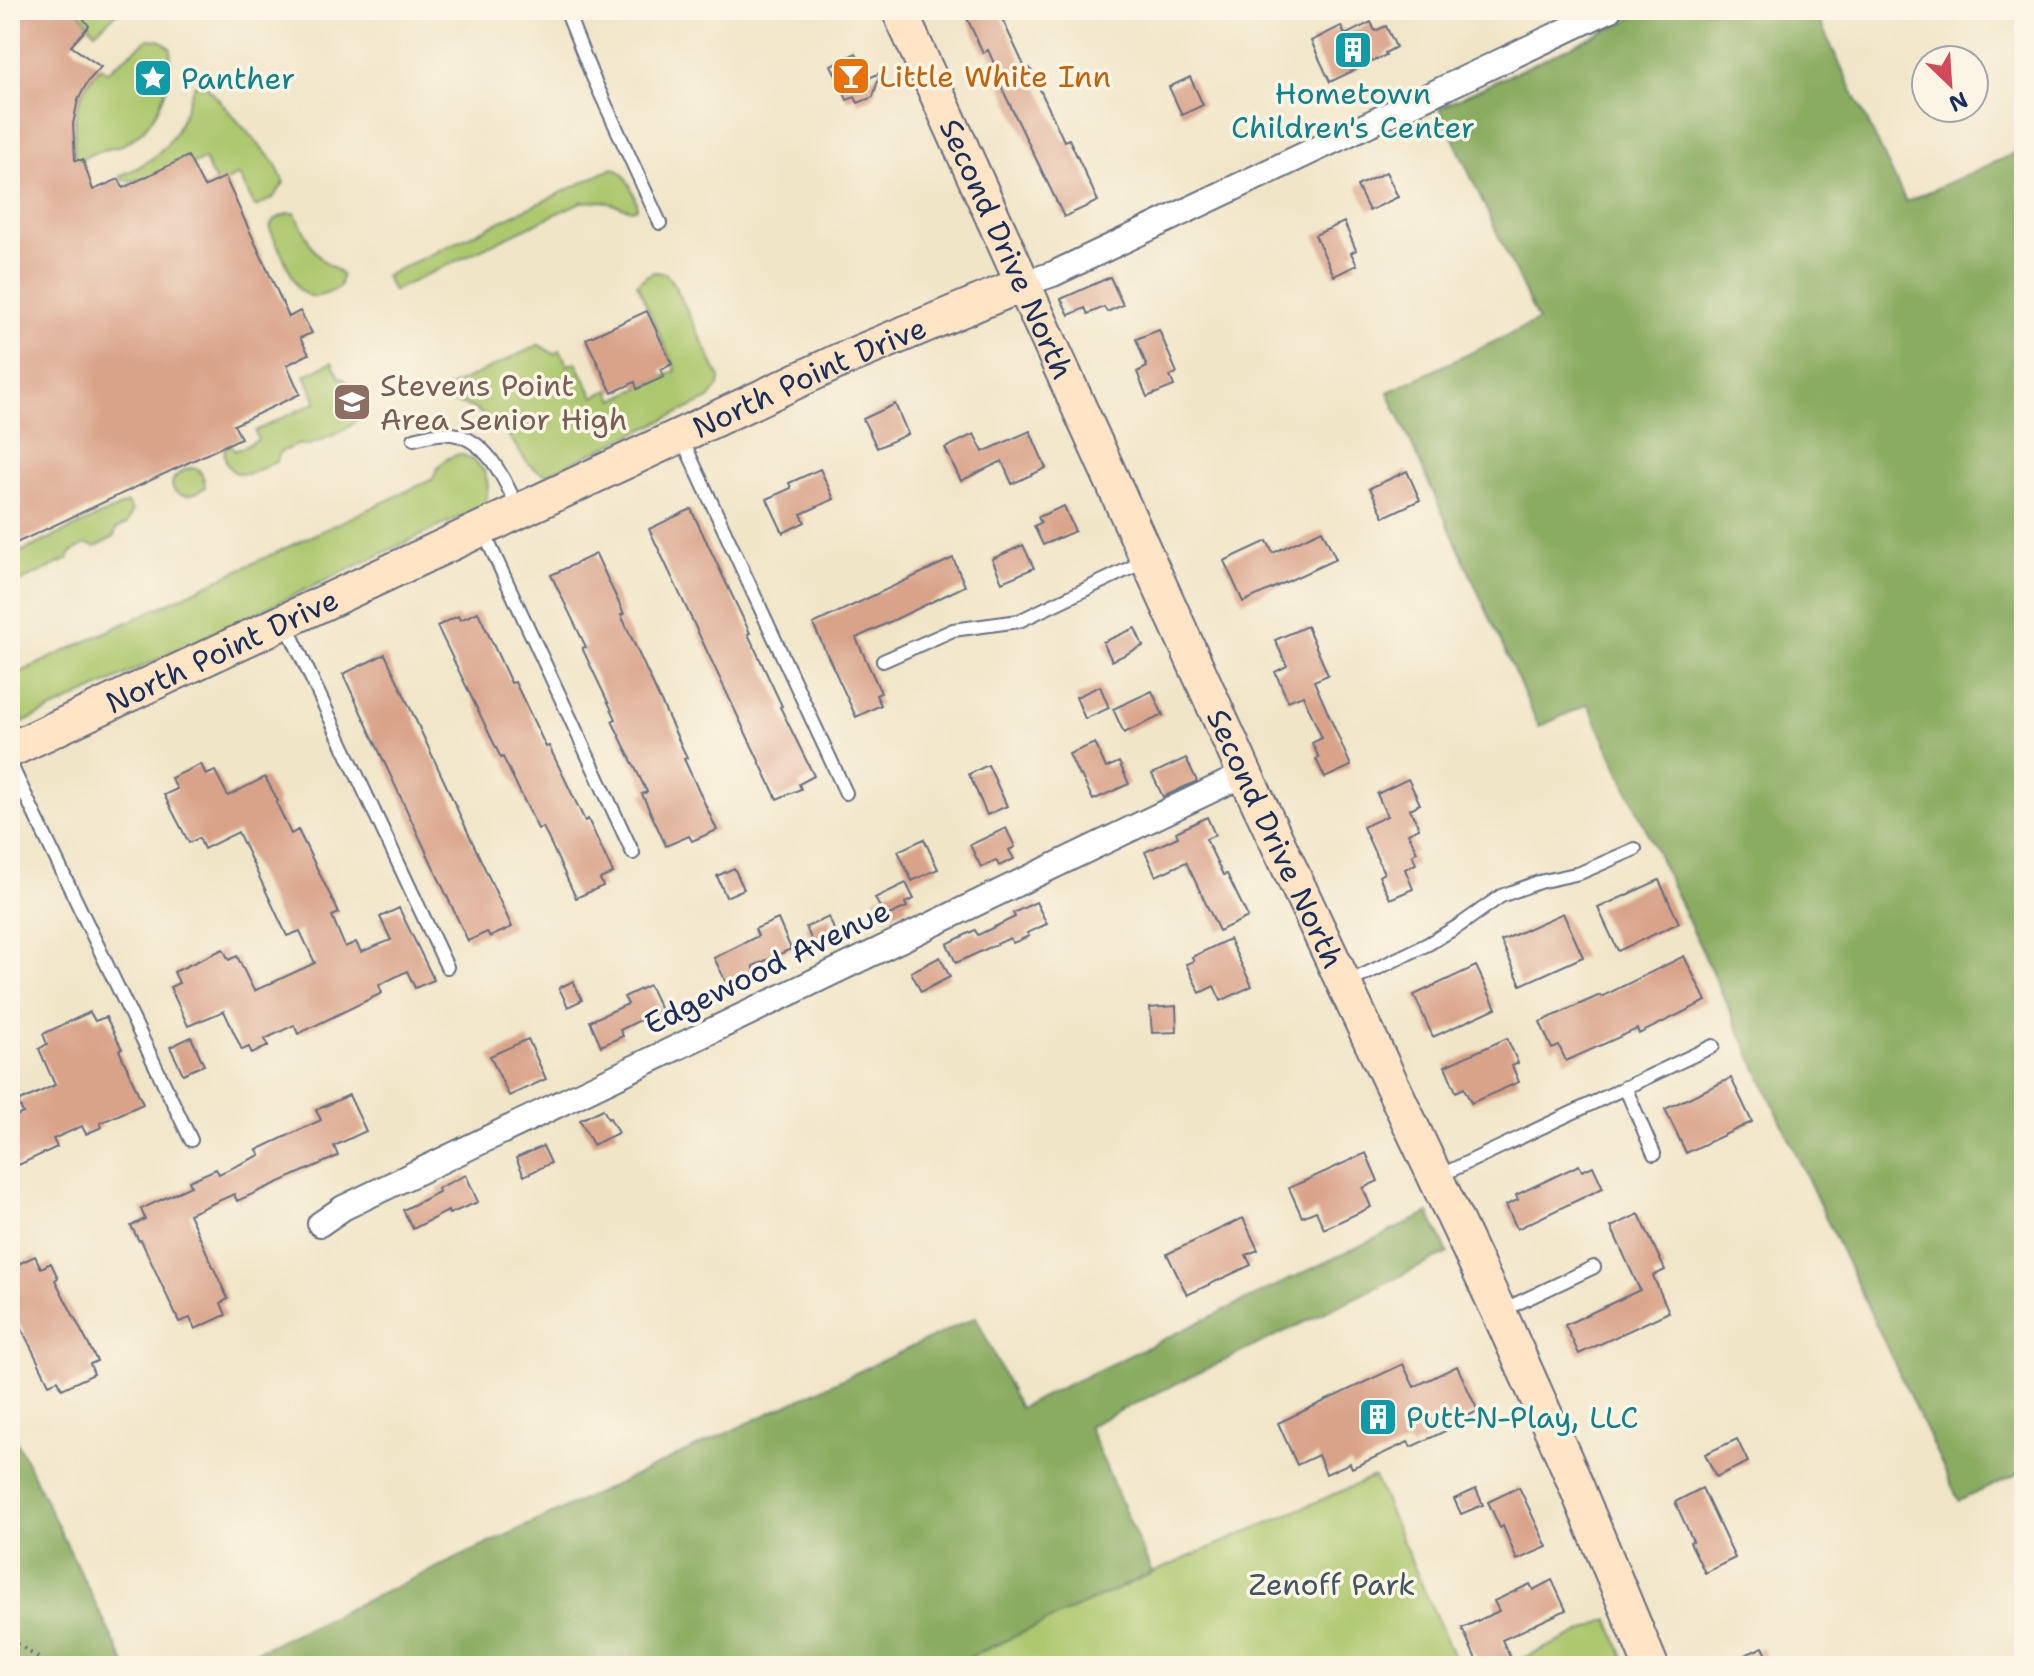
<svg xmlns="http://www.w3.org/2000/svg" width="2034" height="1676" font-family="'Shantell Sans',sans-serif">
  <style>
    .green { fill: #adc86e; stroke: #647c66; stroke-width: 2 }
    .forest { fill: #8aac61; stroke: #526e60; stroke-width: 2 }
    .building { fill: #d9a389 }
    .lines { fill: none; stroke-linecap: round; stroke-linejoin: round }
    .lane-casing { stroke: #666f83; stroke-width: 16 }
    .street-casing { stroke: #666f83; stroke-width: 28 }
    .secondary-casing { stroke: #666f83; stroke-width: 38 }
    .path { stroke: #666f83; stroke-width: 4; stroke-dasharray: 2 6; stroke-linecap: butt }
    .lane { stroke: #fff; stroke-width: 12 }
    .street { stroke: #fff; stroke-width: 24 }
    .secondary { stroke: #ffe4c6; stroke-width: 34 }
    .labels { text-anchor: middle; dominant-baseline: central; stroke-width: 7; stroke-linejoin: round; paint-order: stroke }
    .food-label { font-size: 30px; fill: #c56008; stroke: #fcf5e5; text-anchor: start }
    .culture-label { font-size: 30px; fill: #0d838f; stroke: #fcf5e5; text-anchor: start }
    .street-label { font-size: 30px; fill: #1b2f5e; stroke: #fcf5e5 }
    .education-label { font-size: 30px; fill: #785e54; stroke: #fcf5e5; text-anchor: start }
    .park-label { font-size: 30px; fill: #405562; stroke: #fcf5e5 }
  </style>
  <rect width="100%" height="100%" fill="#fcf5e5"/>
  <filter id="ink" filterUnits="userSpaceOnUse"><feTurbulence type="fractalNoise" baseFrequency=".0125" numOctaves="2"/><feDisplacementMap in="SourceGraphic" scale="16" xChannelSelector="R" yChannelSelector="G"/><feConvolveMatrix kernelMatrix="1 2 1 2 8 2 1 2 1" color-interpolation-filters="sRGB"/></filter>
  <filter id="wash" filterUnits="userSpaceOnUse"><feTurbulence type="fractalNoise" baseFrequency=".006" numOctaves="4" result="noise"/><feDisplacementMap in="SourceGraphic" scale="32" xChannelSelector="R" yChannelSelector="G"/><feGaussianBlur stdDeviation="1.8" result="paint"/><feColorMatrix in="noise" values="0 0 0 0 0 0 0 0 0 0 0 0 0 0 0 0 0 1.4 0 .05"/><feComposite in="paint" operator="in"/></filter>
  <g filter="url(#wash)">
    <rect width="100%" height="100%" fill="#f0e5c7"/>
    <!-- green -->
    <path class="green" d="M77,10H121L95,32Z
      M148,39L160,40L171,49C172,86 157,128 122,145C114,148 105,149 97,152C88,154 85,160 75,160C73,121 73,97 101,67L107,72Z
      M198,82H203L275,163L284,183L273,198L255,207L239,175L217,185L204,159L141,188L137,179L133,181L122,180L120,176C169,154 176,138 193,88Z
      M613,168C627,172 635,194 637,208L632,210L603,201L581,202L393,291L385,276Z
      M289,213H294C304,226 307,242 317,254C324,264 334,267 342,275L339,288C325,295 310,303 298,288L270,229C271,219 280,217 289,213Z
      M654,272L665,273L675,286L720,378L719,386L709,399L547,474C523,469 519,444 502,429C492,421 482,412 470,407C461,404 453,403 445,399L443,392L449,387L539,345L554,354L560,350L568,365L576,362L594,397L609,390L614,400L676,371L637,284L646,276Z
      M332,362L339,377C349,380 351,387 355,395C358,401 362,407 360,413C357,429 321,440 307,446L299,444L280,452L277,461C263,467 241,483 229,467C224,461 224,455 225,448L231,445L235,451L258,440L255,431L317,402L305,375Z
      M460,454C485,463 494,481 483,506L10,729V677L433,479C438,465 444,458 460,454Z
      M189,468L198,469C203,475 205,480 205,487C179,509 155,481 189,468Z
      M127,503L132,511L127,524L116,529L114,537L95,547L86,544L71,552L68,559L17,583L10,579V557Z
      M1374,1477L1458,1666H950L1152,1573Z
      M1609,1619L1627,1666H1506Z"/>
    <!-- forest -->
    <path class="forest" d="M1649,10H1814L1906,202L2024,149V1471L1959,1501L1825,1216L1588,704L1539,727L1388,392L1538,321L1439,108Z
      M1429,1213L1448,1253L1088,1426L1152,1573L950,1666H225L976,1317L1019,1408Z
      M10,1428L126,1666H10Z"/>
    <g id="blocks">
      <!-- building -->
      <path class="building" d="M10,10H77L89,26L71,46L101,67L88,81L78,100L73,124L75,160H83L93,190L119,179L123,188L188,156L204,187L225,177L289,317L300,311L312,333L300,338L309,354L287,365L300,394L234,425L241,438L10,546Z
        M984,10H998L1026,70L1030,68L1064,141L1069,139L1098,201L1064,217L999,82L1002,81L988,50L983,53L967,18Z
        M1371,22L1375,31L1386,26L1396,47L1385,53L1386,55L1330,82L1311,41L1341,26L1345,35Z
        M856,53L867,79L880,73L873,97L858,103L855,97L847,100L831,65Z
        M1190,77L1203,105L1182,115L1169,87Z
        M1386,172L1398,197L1369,211L1357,186Z
        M1344,222L1356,250L1351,253L1357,265L1334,276L1315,235Z
        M1110,277L1123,305L1107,312L1104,307L1088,314L1085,308L1069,315L1061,299Z
        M647,311L672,364L661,370L664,377L637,389L635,382L612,393L586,339Z
        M1159,330L1177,373L1170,376L1174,386L1147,397L1137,372L1147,367L1136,339Z
        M895,404L908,434L877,448L863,419Z
        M1030,431L1046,468L1012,484L1002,461L961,481L945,448L974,434L983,452Z
        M820,469L834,499L801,514L805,522L783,533L767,499L791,488L789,483Z
        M1407,471L1420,500L1384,517L1370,488Z
        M1064,506L1075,531L1043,545L1034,526L1041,523L1038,517Z
        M691,509L750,633L748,634L782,706L780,707L814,776L799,784L801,789L777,799L649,529Z
        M1322,530L1336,559L1243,602L1224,561L1267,541L1273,553Z
        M1023,545L1034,568L1002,582L992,559Z
        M596,554L624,614L621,615L687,758L684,759L717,830L692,841L689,836L666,846L642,794L647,792L612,721L616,719L582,648L586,647L551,575Z
        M953,558L965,586L856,638L881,693L876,695L881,705L856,717L813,624Z
        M478,612L511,683L515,682L546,747L549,746L585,821L588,819L613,873L600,879L603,886L576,898L543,827L538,829L503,757L501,758L437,626L458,616L460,620Z
        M1307,626L1328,675L1314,681L1351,766L1325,778L1316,759L1319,758L1312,743L1322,738L1303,695L1288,701L1275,672L1287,666L1275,640Z
        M1135,628L1143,646L1112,661L1103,642Z
        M385,654L512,927L490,937L487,932L468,941L343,674Z
        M1100,686L1109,708L1085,719L1076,697Z
        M1152,691L1163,715L1124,733L1113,709Z
        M1095,743L1106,768L1119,762L1129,784L1093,800L1081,775L1079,776L1069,754Z
        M1186,758L1197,781L1163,797L1152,774Z
        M201,764L206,775L215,771L228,796L265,777L278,801L276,802L291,834L298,830L339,913L332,916L345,947L356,942L361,952L391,940L380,917L399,908L434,980L415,988L407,971L379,985L382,993L298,1034L294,1025L265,1039L268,1046L252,1054L249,1047L242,1050L224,1011L188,1026L170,987L179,983L174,972L223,949L229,960L237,956L254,991L315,963L300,931L287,936L238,832L204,849L199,838L189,843L164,795L177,789L171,778Z
        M988,765L1007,806L987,815L969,774Z
        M1408,779L1420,804L1410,809L1419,828L1408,833L1417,852L1412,854L1416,864L1405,869L1413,889L1390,899L1379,876L1384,873L1363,827L1387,816L1377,794Z
        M1207,817L1215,835L1206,839L1223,875L1227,874L1248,917L1219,931L1186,862L1156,876L1145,852L1178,837L1176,832Z
        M1006,828L1015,847L1009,850L1014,859L999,866L996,860L981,867L970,845Z
        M924,839L938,869L912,881L898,851Z
        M734,868L744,889L726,897L717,876Z
        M1659,880L1679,923L1618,951L1598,908Z
        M906,883L914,899L905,903L907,907L885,917L875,898Z
        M1036,902L1047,924L1027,933L1029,936L1013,943L1010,938L956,963L947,944L975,930L978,935L1015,917L1013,913Z
        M1563,913L1583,957L1521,985L1501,941Z
        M829,917L838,940L816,950L806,927Z
        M778,919L791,949L753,966L756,973L736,983L734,981L727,984L714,958L758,936L755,929Z
        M1229,939L1252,986L1221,1001L1214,986L1200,993L1186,964L1194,961L1192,957Z
        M1684,956L1706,1001L1639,1034L1637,1029L1566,1061L1559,1046L1552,1049L1540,1022L1600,995L1601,997Z
        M940,957L950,977L921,992L911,972Z
        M1476,966L1496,1008L1433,1037L1414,995Z
        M573,981L582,1000L568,1007L559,988Z
        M649,985L661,1010L620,1030L623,1036L601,1046L590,1021L628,1004L624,997Z
        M1176,1006L1177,1032L1152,1033L1150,1008Z
        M90,1012L95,1021L106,1017L122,1049L119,1050L143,1104L100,1123L102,1127L86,1134L82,1126L53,1139L57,1147L10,1169V1119L23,1113L18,1102L55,1085L39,1049L47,1044L43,1034Z
        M191,1037L204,1065L183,1074L170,1047Z
        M1507,1038L1518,1063L1512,1066L1519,1082L1471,1103L1464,1088L1456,1092L1445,1066Z
        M528,1039L546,1079L509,1096L490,1056Z
        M1731,1078L1752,1122L1686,1153L1665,1109Z
        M349,1095L366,1131L334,1146L338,1156L237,1201L234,1194L189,1214L228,1299L221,1303L226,1315L195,1329L190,1318L179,1322L141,1240L139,1241L131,1226L145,1219L141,1209L191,1186L189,1181L216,1169L219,1174L260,1155L257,1150L321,1120L316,1110Z
        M603,1109L608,1119L610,1118L618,1133L593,1145L580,1120Z
        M543,1146L551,1163L524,1176L516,1158Z
        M1366,1153L1378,1181L1363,1188L1371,1207L1324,1229L1316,1211L1302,1217L1289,1188Z
        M1579,1165L1582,1171L1593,1166L1603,1188L1517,1229L1506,1205L1518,1200L1516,1195Z
        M466,1175L478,1202L449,1214L448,1211L413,1229L403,1210L439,1192L438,1188Z
        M1639,1214L1665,1270L1653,1276L1669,1312L1579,1354L1565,1325L1640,1290L1611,1227Z
        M1243,1218L1258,1250L1246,1255L1251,1265L1187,1295L1167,1254Z
        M35,1256L41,1268L51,1263L58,1278L55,1280L97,1361L90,1364L94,1374L62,1389L58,1380L49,1384L10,1305V1268Z
        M1403,1364L1414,1387L1457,1366L1478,1411L1453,1423L1454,1427L1411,1447L1408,1442L1352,1468L1350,1463L1326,1474L1318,1455L1297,1465L1278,1423Z
        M1737,1439L1748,1462L1716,1477L1705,1454Z
        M1519,1487L1547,1547L1517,1560L1503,1526L1500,1528L1488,1502Z
        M1702,1488L1735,1558L1705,1573L1690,1542L1693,1541L1675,1502Z
        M1476,1489L1483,1505L1461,1514L1454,1499Z
        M1552,1580L1566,1610L1502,1640L1511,1659L1495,1666H1479L1462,1628L1499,1611L1494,1601L1530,1584L1533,1590Z
        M1763,1647L1772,1666H1720Z"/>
    </g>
  </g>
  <g filter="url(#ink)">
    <use href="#blocks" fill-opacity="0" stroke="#666f83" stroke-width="2"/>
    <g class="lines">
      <defs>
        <path id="lane" d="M566,10L591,73L660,223
          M414,439C426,436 439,432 452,434C488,440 504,479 518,508
          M682,439L846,793
          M483,531L633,853
          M286,624L447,967
          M883,661L953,630L1019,621L1145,561
          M10,763L191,1140
          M1347,983L1428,944L1460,925L1501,896L1539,882L1580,873L1635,849
          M1625,1087L1654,1154
          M1437,1177L1713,1046
          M1499,1312L1594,1267"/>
        <path id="street" d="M1023,284L1053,274L1609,10
          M320,1224L343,1208L1245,774"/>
        <g id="secondary">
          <path id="s1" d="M899,10L1245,774L1499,1312L1567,1464L1651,1666"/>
          <path id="s2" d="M10,750L839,361L1023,284"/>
        </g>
      </defs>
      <!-- lane casing -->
      <use href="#lane" class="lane-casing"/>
      <!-- street casing -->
      <use href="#street" class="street-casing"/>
      <!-- secondary casing -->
      <use href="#secondary" class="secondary-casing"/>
      <!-- path -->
      <path class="path" d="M10,1639L50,1666
        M1024,1666L1029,1663L1039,1666"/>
      <!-- lane -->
      <use href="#lane" class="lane"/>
      <!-- street -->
      <use href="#street" class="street"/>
      <!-- secondary -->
      <use href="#secondary" class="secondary"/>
    </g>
  </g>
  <!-- icons -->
  <defs>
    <symbol id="building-square" viewBox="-11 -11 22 22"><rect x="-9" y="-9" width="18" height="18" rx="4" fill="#0f9aa8" stroke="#fcf5e5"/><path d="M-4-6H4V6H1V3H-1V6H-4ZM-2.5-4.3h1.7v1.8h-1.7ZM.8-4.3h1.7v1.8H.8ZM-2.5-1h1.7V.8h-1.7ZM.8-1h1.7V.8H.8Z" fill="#fff"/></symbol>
    <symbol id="bar-square" viewBox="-11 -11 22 22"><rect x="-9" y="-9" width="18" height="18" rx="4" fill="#e8710a" stroke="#fcf5e5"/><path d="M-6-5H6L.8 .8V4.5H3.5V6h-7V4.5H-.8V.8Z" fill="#fff"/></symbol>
    <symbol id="sight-square" viewBox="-11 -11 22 22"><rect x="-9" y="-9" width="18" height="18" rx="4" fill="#0f9aa8" stroke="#fcf5e5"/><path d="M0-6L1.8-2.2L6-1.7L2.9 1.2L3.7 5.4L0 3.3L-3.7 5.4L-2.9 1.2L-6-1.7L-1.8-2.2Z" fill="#fff"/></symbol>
    <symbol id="school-square" viewBox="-11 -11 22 22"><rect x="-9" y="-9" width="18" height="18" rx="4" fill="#8d6e63" stroke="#fcf5e5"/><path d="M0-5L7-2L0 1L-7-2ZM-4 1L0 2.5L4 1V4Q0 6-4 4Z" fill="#fff"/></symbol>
  </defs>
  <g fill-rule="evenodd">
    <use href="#building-square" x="1331" y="28" width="44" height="44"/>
    <use href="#bar-square" x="829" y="54" width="44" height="44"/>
    <use href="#sight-square" x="131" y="56" width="44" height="44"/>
    <use href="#school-square" x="330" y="380" width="44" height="44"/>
    <use href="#building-square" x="1356" y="1395" width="44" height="44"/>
  </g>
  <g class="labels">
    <!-- food labels -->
    <g class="food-label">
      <text x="879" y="76">Little White Inn</text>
    </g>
    <!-- culture labels -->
    <g class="culture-label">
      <text x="181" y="78">Panther</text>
      <text x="1353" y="93" text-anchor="middle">Hometown<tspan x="1353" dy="34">Children's Center</tspan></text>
      <text x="1406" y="1417">Putt-N-Play, LLC</text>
    </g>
    <!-- street labels -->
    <g class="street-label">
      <text stroke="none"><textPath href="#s1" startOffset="262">Second Drive North</textPath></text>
      <text stroke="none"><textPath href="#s2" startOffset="882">North Point Drive</textPath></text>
      <text stroke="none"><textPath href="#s2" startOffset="234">North Point Drive</textPath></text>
      <text stroke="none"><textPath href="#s1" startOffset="910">Second Drive North</textPath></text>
      <text transform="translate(767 967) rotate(-26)">Edgewood Avenue</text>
    </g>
    <!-- education labels -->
    <g class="education-label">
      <text x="380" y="385">Stevens Point<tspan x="380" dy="34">Area Senior High</tspan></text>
    </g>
    <!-- park labels -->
    <g class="park-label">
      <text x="1332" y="1584">Zenoff Park</text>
    </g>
  </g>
  <!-- margin -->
  <rect width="2034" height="1676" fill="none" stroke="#fcf5e5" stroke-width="40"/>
  <!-- north arrow -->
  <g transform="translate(1950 84) rotate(155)"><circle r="38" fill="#fcf5e5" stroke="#a2a6af" stroke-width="2"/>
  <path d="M0-6L14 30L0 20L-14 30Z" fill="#d1495b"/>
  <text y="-12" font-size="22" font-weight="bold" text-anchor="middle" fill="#1b2f5e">N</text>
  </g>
</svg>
